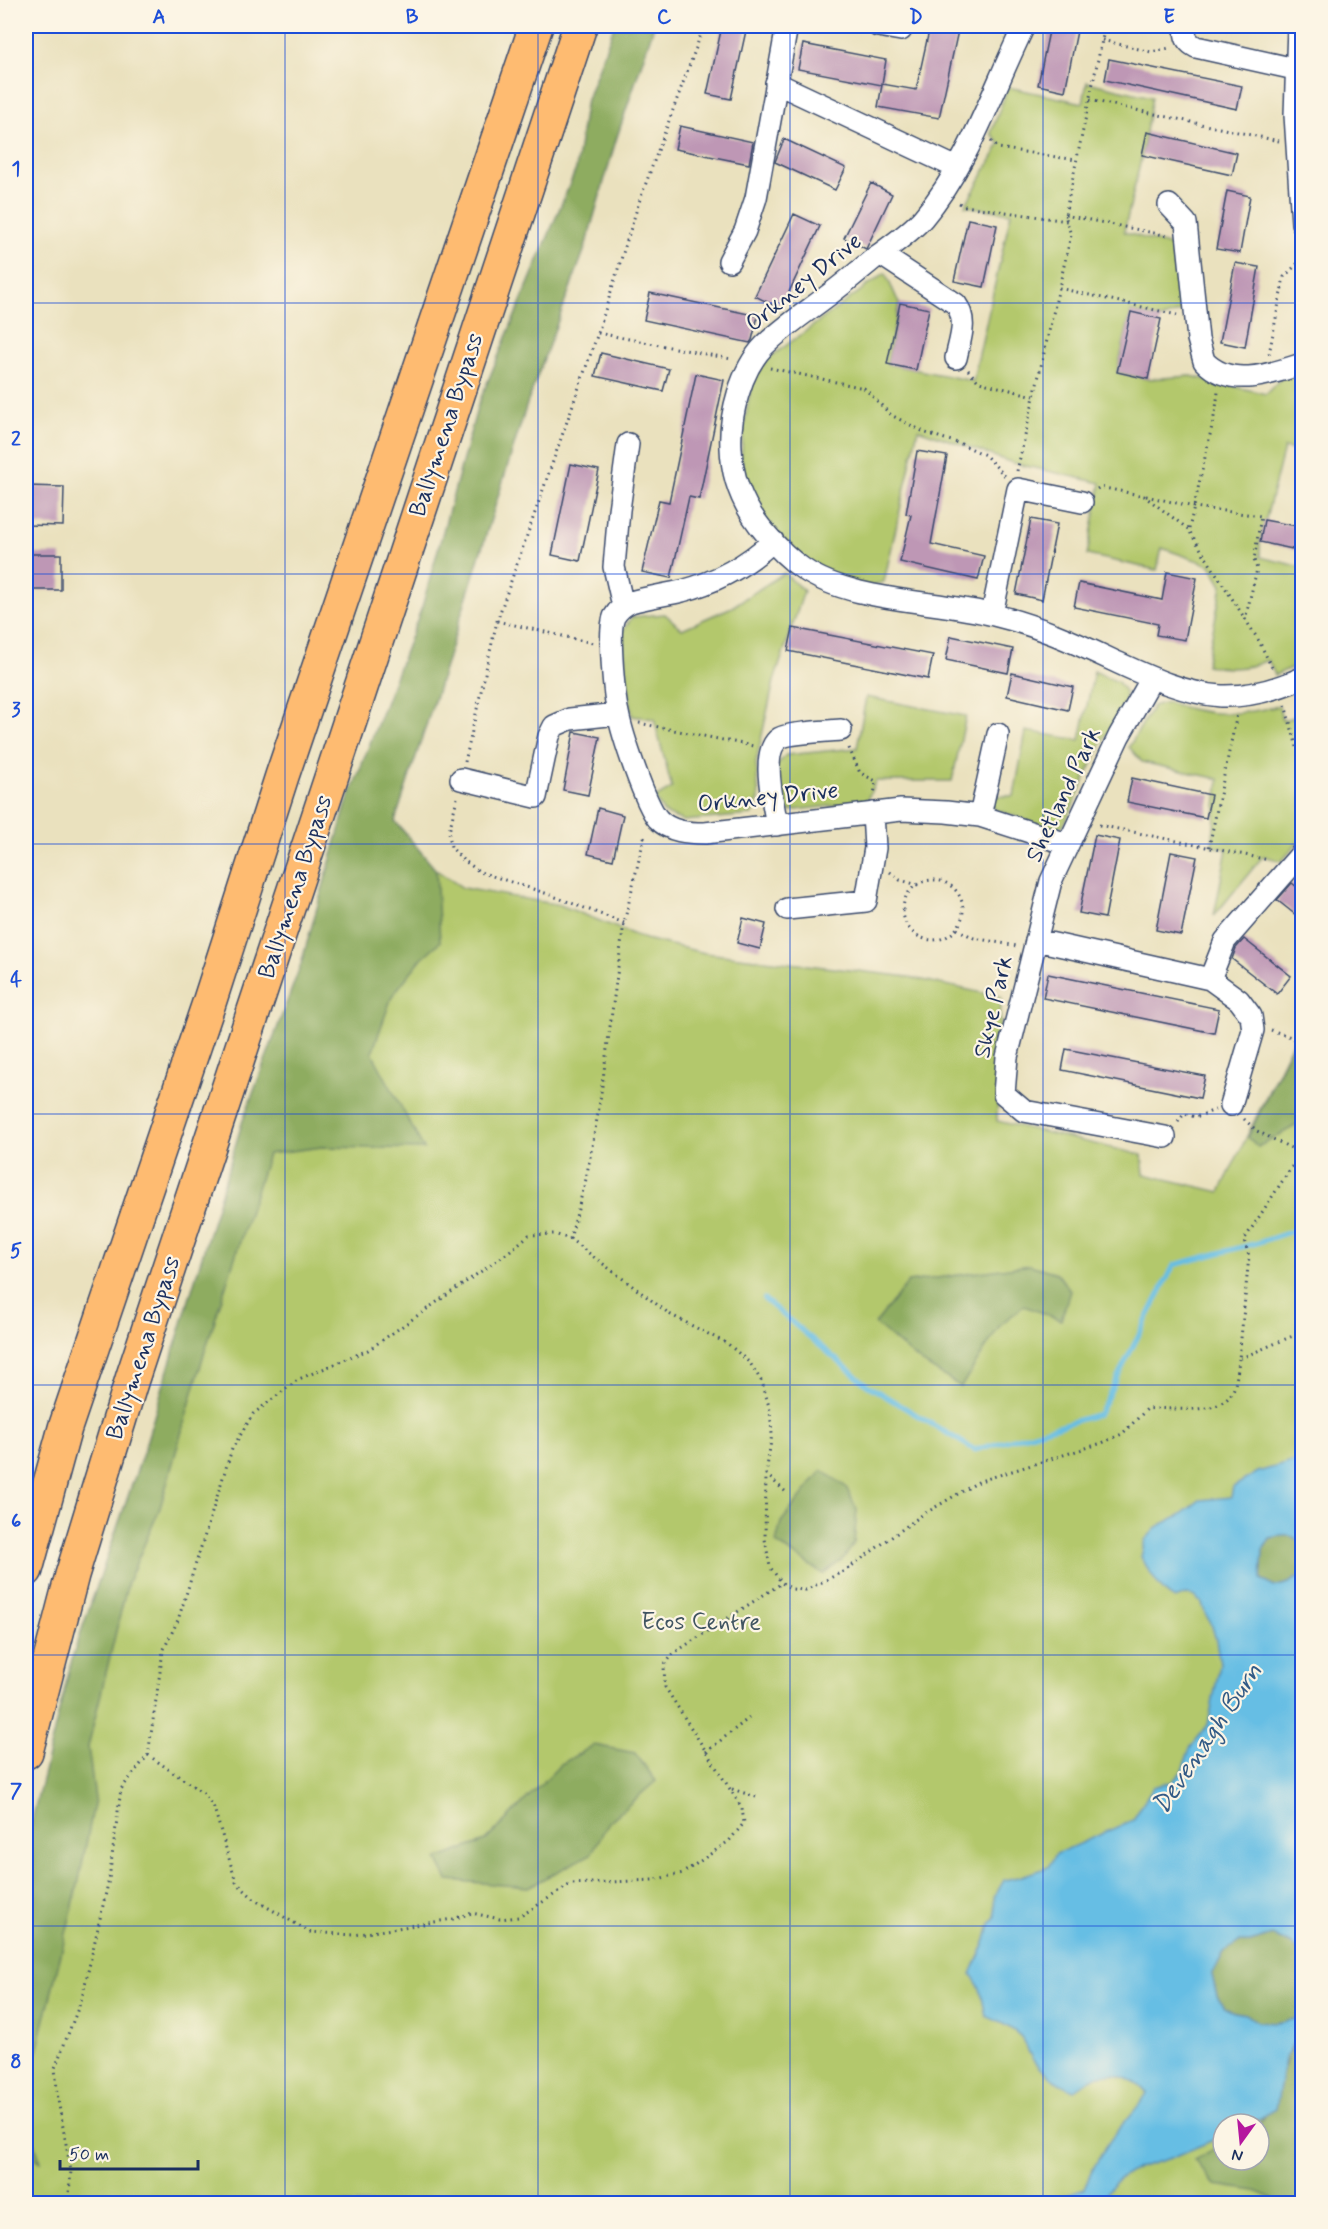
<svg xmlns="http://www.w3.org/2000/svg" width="1328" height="2229" font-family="Mynerve,sans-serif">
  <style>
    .green { fill: #b3c86c; stroke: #677c65; stroke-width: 1.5; fill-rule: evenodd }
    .forest { fill: #8eac60; stroke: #546e5f; stroke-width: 1.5 }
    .water { fill: #66bee4; stroke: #4076a1; stroke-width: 1.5 }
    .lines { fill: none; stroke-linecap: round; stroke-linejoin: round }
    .stream { stroke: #66bee4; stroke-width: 5 }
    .building { fill: #be97b5 }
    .street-casing { stroke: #3a4a6c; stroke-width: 24 }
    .highway-casing { stroke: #3a4a6c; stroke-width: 36 }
    .path { stroke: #3a4a6c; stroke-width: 3; stroke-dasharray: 1.5 4.5; stroke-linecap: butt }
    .street { stroke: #fff; stroke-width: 21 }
    .highway { stroke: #febb71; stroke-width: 33 }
    .grid { fill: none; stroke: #1d4ed8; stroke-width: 1.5; stroke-opacity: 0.55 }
    .labels { text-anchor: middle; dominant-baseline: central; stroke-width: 4.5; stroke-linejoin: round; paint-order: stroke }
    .street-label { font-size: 24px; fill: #1b2f5e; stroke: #fcf5e5 }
    .park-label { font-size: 24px; fill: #415562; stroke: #fcf5e5 }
    .water-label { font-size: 26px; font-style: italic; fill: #325a86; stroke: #fcf5e5 }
    .neatline { fill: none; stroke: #1d4ed8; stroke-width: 2 }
    .grid-label { font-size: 20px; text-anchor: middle; font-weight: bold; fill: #1d4ed8 }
  </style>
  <rect width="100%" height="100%" fill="#fcf5e5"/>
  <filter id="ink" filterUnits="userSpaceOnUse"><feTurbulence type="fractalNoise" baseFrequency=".0167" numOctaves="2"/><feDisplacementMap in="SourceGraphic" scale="12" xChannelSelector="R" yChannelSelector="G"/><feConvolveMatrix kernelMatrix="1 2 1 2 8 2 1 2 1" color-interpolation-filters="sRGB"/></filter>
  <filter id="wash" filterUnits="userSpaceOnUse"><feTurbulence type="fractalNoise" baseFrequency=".008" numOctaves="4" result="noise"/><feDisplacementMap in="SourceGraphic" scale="24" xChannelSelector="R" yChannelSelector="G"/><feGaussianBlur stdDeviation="1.35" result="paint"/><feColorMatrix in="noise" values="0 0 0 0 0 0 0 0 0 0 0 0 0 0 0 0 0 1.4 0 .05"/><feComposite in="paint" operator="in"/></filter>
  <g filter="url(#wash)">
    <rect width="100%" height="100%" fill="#eae1be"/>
    <!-- green -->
    <path class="green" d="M1087,82L1152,97L1142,155L1124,232L1177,248L1182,311L1161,319L1131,312L1117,372L1148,379L1191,376L1266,394L1281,378L1302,374V451L1284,448L1260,542V557L1302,567V663L1275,675L1268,660C1248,669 1227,670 1206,665L1222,586L1210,565L1162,548L1157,570L1087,555L1101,483L1013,463L918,429L884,582L866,587L832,575L804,559L777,536L757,510L746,484L741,457L744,426L751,386L765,361L885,273L899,303L887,364L973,381L1011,213L965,206L1000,144L991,133L1008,87L1083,103Z
      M784,573L804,591L774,681L756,762L759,800L751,815L683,821L664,813L655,798L672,788L654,719L632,716L622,632L632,617L665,614L682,629L732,607Z
      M1094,671L1118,682L1125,691V703L1100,746L1064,825L1051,829L994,809L991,804L995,796H1014L1026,731L1080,740Z
      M866,697L966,716L952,781H876L866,802L788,811L780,805L775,767L786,755L857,748Z
      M1167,702C1208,717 1236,716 1279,706L1282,720L1302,715V837L1282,861L1263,856L1214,916L1227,849L1212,846L1219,779L1142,762L1129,747L1153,706Z
      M390,839L463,888L560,905L645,939L705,953L909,977L1001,997L997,1121L1142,1155L1144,1174L1220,1192L1302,1022V2203L26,2204V1894L211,1233ZM1223,2124H1259V2160H1223Z"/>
    <!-- forest -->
    <path class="forest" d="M614,26H654L616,140L584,251L527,404L437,692L395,821L436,870L440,942L422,958L392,996L372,1053L424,1149L322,1147L268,1154L203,1357L160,1508L128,1582L88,1747L95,1799L78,1885L39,2043L26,2088V1844L73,1655L143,1453L242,1123L301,964L346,806L422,607L478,405L576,169L585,105Z
      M1302,1023V1122L1258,1147L1248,1137Z
      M1030,1265L1057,1273L1070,1291L1061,1320L1024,1306L1001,1324L961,1387L921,1362L875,1324L908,1282Z
      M822,1470L846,1487L857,1510L854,1543L844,1558L823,1574L776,1543L781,1522Z
      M1285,1535L1297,1538L1302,1544V1575L1289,1583L1274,1587L1261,1579L1263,1550L1270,1538Z
      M594,1745L635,1753L656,1781L609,1822L591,1854L528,1887L448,1880L437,1859L485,1841L561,1764Z
      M1272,1935L1292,1945L1302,1954V2010L1294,2019L1276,2023L1257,2022L1246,2014L1234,2012L1225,2008L1217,1997L1212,1975L1224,1952L1239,1942H1251Z
      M1302,2032V2203L1281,2202L1256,2191L1215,2185L1194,2160L1223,2144V2160H1259L1258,2124L1277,2101L1283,2070L1296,2037Z
      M26,2118L41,2162L26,2152Z"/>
    <!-- water -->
    <path class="water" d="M1302,1459V1544C1293,1533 1284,1535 1270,1538L1263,1550L1261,1579L1274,1587L1289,1583L1302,1575V1954L1292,1945L1272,1935L1250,1942H1239L1224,1952L1212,1975L1217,1997L1225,2008L1234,2012L1246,2014L1257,2022L1276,2023L1294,2019L1302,2010V2036L1296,2037L1285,2058L1276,2109L1250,2124H1223V2136L1171,2158L1137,2168L1116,2181L1099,2203H1046L1084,2189C1093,2166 1105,2146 1120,2127C1130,2115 1139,2107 1147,2093C1139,2080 1114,2072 1099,2075C1090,2077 1083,2086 1075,2090C1057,2083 1040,2073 1030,2055C1027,2050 1026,2042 1022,2038C1014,2028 997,2021 986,2016L980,1988L971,1974L986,1940L990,1924L995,1917L994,1898L1004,1880L1019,1877L1048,1867L1056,1854L1133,1820L1153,1787L1172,1782L1182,1771L1190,1748L1208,1725L1220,1664L1216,1640L1211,1623L1206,1616L1202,1603L1193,1596L1186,1595L1175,1599C1159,1591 1150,1571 1141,1557L1145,1540L1158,1526L1180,1515L1200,1500L1231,1497L1233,1487L1258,1472Z"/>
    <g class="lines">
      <!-- stream -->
      <path class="stream" d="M764,1299L867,1385L975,1450L1099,1414L1174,1265L1257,1243L1302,1228"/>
    </g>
    <g id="blocks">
      <!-- building -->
      <path class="building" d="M722,26H747L731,99L707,94Z
        M930,26H959L939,118L878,107L882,85L798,69L803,44L886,60L882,84L916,90Z
        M1050,26H1078L1065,91L1038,85Z
        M1109,59L1242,86L1237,109L1105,80Z
        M680,126L753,142L749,164L675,149Z
        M1147,132L1237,153L1232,175L1142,155Z
        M784,139L846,168L835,190L775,162Z
        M871,183L892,194L866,249L844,238Z
        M1227,191L1250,196L1240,253L1216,249Z
        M794,214L820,226L781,309L755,296Z
        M968,219L997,225L984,287L954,281Z
        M1235,263L1259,267L1245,347L1220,342Z
        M650,293L758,316L752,340L750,343L644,320Z
        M900,303L929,309L916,370L887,364Z
        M1131,312L1161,319L1148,379L1117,372Z
        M601,353L669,369L663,391L595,376Z
        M696,374L724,380L699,499L689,497L671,578L642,572L659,500L669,502Z
        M917,451L947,456L931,544L984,556L978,580L900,562L911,515L906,514Z
        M571,464L599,470L580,561L552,555Z
        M26,486L64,487L63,526L26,525Z
        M1031,519L1057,524L1042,600L1016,594Z
        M1264,520L1302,527V551L1260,542Z
        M26,554H61V590H26Z
        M1167,572L1197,578L1185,640L1156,635L1158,624L1074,607L1079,583L1162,600Z
        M793,628L933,655L928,679L788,651Z
        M951,636L1013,649L1008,673L946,660Z
        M1012,673L1073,687L1068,710L1007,696Z
        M574,732L600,737L588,795L563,790Z
        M1132,778L1211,795L1206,818L1127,802Z
        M598,808L623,815L613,860L588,854Z
        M1095,835L1120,840L1105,918L1079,913Z
        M1171,852L1197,857L1181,935L1156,930Z
        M1292,883L1302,891V920L1277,900Z
        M743,918L766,924L760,949L737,943Z
        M1244,939L1291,976L1277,994L1232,959L1236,948Z
        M1048,974L1219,1009L1214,1033L1043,998Z
        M1066,1049L1205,1076L1200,1098L1062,1070Z"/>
    </g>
  </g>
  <g filter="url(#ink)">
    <use href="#blocks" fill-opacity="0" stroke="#3a4a6c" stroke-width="1.5"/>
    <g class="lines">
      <defs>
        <path id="street" d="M878,26L901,30
          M1024,26C993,89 969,164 923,218C910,233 893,244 877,256C861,269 846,282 830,294C808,311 784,326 764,346C741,370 729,415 731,448C732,481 745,510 767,535C777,547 789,559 802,568C849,602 937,600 994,615C1036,625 1074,642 1112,660C1147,676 1182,693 1221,696C1249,697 1277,689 1302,678
          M1186,26C1184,36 1186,42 1196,47L1295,69
          M1298,26L1295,115L1302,223
          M776,83L957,168
          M1169,205L1186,223L1198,339L1204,361C1230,389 1271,374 1302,364
          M880,254L956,304C968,321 960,339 956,358
          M729,261L745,231L756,198L787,26
          M773,541C747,565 716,582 682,591C665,595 648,597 631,602C624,605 618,610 614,617C608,631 614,696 618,713C622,734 645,804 658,819C670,832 688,833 705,833L901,810L946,812L980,816L1067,844
          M623,606L614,567L619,510L628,444
          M992,614L1018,489L1082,502
          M1152,678L1119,736L1051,881L1007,1057L1004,1094L1024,1111L1165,1137
          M461,779L536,797L549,736L554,726L570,719L618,714
          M980,816L998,734
          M777,825C774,806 759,751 780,738C788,733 828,731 841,730
          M787,909L866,901L875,848L873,813
          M1036,940L1210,979L1239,1000L1251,1016L1253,1030L1231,1105
          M1210,979L1225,941L1302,853"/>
        <path id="highway" d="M26,1570L65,1428L208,1006L282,776L536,26
          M26,1752L72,1575L132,1379L580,26"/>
      </defs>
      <!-- street casing -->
      <use href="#street" class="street-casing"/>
      <!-- highway casing -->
      <use href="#highway" class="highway-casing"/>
      <!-- path -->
      <path class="path" d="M1102,40L1151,52L1170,48
        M1090,100L1279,141
        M991,141L998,148L1076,160
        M959,203L965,206L1067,221
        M1065,215L1169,236
        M1059,288L1177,315
        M598,333L731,359
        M1269,354L1284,277L1302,259
        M770,368L864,388L891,415L926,433L961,444L985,455L1005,476
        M968,370L979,382L1034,396
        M1017,471L1071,235L1065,215L1105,26
        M1097,489L1100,487L1144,496L1188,529L1259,641L1273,670
        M1146,496L1194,507L1261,516L1254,560L1257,569L1245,620
        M1189,529L1216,408L1218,392
        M497,621L593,643
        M1285,705L1297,747L1302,756
        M639,723L753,746
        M849,748L860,773L876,781L874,795
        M465,762L497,621L598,333L639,202L704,26
        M457,798L449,832L451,847L462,859L480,872L545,893L624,923
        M1099,825L1269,860
        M1209,847L1237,714
        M890,872L900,880L918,885
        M903 910a30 30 0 1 1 60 0a30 30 0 1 1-60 0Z
        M957,929L974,938L1017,946
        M1271,1030L1291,1037L1302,1044
        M1244,1119L1257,1131L1301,1153
        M1178,1122L1184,1114L1196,1117L1215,1110
        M1302,1151L1244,1240L1249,1256L1239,1359L1302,1332
        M570,1239L586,1179L599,1108L624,923L645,834
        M766,1474L787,1493
        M706,1752L749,1718
        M148,1755L203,1793L214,1808L236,1882L255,1900L310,1932L354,1935L453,1919L472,1913L500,1919L519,1917L571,1884L653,1880L683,1873L729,1841L744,1823L742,1808L665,1687L664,1666L674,1653L782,1583
        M732,1789L756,1797
        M68,2204L71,2171L58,2100L55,2068L82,1998L109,1879L121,1789L148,1755L163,1651L178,1620L232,1449L253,1414L299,1379L368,1350L506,1254L529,1235L554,1234L570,1239L671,1315L728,1344L750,1363L762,1382L770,1410L772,1434L766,1474L765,1539L770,1567L782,1583L792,1589L806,1590L846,1570L922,1515L980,1481L1102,1443L1122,1434L1147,1409C1172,1406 1224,1419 1234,1388C1237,1379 1238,1368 1239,1359"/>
      <!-- street -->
      <use href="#street" class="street"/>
      <!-- highway -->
      <use href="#highway" class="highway"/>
    </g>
  </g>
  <!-- grid -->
  <path class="grid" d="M285,26V2204M538,26V2204M790,26V2204M1043,26V2204M26,303H1302M26,574H1302M26,844H1302M26,1114H1302M26,1385H1302M26,1655H1302M26,1926H1302"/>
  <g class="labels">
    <!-- street labels -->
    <g class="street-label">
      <text transform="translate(804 283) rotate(-39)">Orkney Drive</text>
      <text transform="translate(447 425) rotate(-72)">Ballymena Bypass</text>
      <text transform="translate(1064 795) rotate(-65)">Shetland Park</text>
      <text transform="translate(768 798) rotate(-6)">Orkney Drive</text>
      <text transform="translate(296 887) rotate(-72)">Ballymena Bypass</text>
      <text transform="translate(994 1007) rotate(-77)">Skye Park</text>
      <text transform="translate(144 1348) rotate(-72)">Ballymena Bypass</text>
    </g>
    <!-- park labels -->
    <g class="park-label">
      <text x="701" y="1622">Ecos Centre</text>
    </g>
    <!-- water labels -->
    <g class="water-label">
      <text transform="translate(1208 1739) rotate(-56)">Devenagh Burn</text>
    </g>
  </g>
  <!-- margin -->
  <rect width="1328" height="2229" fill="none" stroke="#fcf5e5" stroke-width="66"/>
  <!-- north arrow -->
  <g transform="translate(1241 2142) rotate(195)"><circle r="28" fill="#fcf5e5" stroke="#a2a6af" stroke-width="1.5"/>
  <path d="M0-4.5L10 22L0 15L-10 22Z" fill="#b5179e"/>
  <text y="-9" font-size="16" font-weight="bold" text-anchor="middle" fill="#1b2f5e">N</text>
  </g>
  <!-- scale -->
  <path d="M60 2160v9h138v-9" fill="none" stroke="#1b2f5e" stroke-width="3"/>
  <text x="69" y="2160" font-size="18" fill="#1b2f5e" stroke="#fcf5e5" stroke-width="4.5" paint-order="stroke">50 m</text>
  <rect x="33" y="33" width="1262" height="2163" class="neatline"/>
  <g class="grid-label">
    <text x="159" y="23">A</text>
    <text x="412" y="23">B</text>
    <text x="664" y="23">C</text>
    <text x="916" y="23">D</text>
    <text x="1169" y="23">E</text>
    <text x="16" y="175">1</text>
    <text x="16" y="445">2</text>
    <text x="16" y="716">3</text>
    <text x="16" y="986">4</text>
    <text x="16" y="1257">5</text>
    <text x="16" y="1527">6</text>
    <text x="16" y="1797">7</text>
    <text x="16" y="2068">8</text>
  </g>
</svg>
